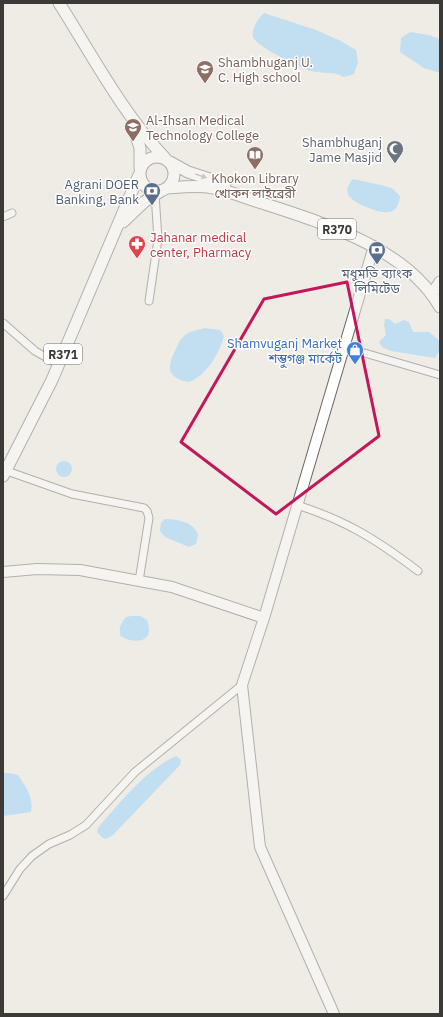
<svg xmlns="http://www.w3.org/2000/svg" width="443" height="1017" font-family="'IBM Plex Sans','Noto Sans Bengali',sans-serif">
  <style>
    .water { fill: #89d1fe }
    .lines { fill: none; stroke-linecap: round; stroke-linejoin: round }
    .street-casing { stroke: #6b6762; stroke-width: 9 }
    .secondary-casing { stroke: #6b6762; stroke-width: 12 }
    .primary-casing { stroke: #6b6762; stroke-width: 13 }
    .street { stroke: #fff; stroke-width: 7 }
    .secondary { stroke: #fff; stroke-width: 10 }
    .primary { stroke: #fff; stroke-width: 11 }
    .oneway { fill: #9d9c9b }
    .marked { fill: none; stroke: #c2185b; stroke-width: 3; stroke-linejoin: round }
    .labels { text-anchor: middle; dominant-baseline: central; stroke-width: 3; stroke-linejoin: round; paint-order: stroke }
    .shield { fill: #fff; stroke: #767573; stroke-width: 1 }
    .shield-label { font-size: 12px; font-weight: bold; fill: #3b3a37 }
    .education-label { font-size: 13px; fill: #785e54; stroke: #fff; text-anchor: start }
    .worship-label { font-size: 13px; fill: #5b616d; stroke: #fff; text-anchor: end }
    .service-label { font-size: 13px; fill: #4e5e75; stroke: #fff; text-anchor: end }
    .health-label { font-size: 13px; fill: #be3a42; stroke: #fff; text-anchor: start }
    .shop-label { font-size: 13px; fill: #366cbe; stroke: #fff; text-anchor: end }
  </style>
  <rect width="100%" height="100%" fill="#efebe5"/>
  <!-- water -->
  <path class="water" d="M264,13L316,30L341,41L356,50L358,62L354,74L344,77C335,71 322,74 311,71C301,69 256,46 253,37C251,30 259,17 264,13Z
    M410,32L429,35L440,39V73L424,68L400,52L401,38Z
    M353,179L385,186L393,189L400,196C398,220 378,212 364,206C359,204 352,200 349,196C345,190 349,183 353,179Z
    M385,319H389L395,324L404,320L409,322L413,332H429L440,341V350L435,358L391,351L382,347L379,342L386,335L384,325Z
    M205,328L220,330L224,336C219,354 207,375 189,382C169,378 166,370 174,353C177,347 179,340 184,336C189,331 198,330 205,328Z
    M56 469a8 8 0 1 1 16 0a8 8 0 1 1-16 0Z
    M165,519C176,519 195,522 198,535L196,544L189,547L165,537L160,531L161,523Z
    M131,616H140L147,620C148,623 149,627 149,630C149,645 127,642 120,635C119,627 121,623 126,617Z
    M176,756L181,760L180,765L113,835L106,839L103,838L97,832L98,828C119,803 147,769 176,756Z
    M3,773H9L18,775C26,787 34,798 31,812L3,816Z"/>
  <g class="lines">
    <defs>
      <path id="street" d="M3,217L12,213
        M149,301L158,239L155,194
        M3,323L35,351L58,364
        M344,347L440,375
        M7,471L72,494L144,508L147,511L149,518L139,581
        M297,505C347,521 377,540 418,571
        M3,896L20,869L32,856L49,844L70,835L86,825L135,772L242,685"/>
      <path id="secondary" d="M3,572L37,569L80,570L172,587L264,618
        M334,1014L260,847L242,685L264,618L374,246"/>
      <path id="primary" d="M59,3C92,55 123,114 165,158
        M133,126L140,148V168
        M140 174a17 17 0 1 1 34 0a17 17 0 1 1-34 0Z
        M170,162L188,172L225,184
        M167,188C182,187 198,185 213,188C230,191 248,199 265,204C326,224 406,248 440,307
        M123,222L144,202L161,191
        M432,294L440,282
        M3,476L52,380L139,175"/>
    </defs>
    <!-- street casing -->
    <use href="#street" class="street-casing"/>
    <!-- secondary casing -->
    <use href="#secondary" class="secondary-casing"/>
    <!-- primary casing -->
    <use href="#primary" class="primary-casing"/>
    <!-- street -->
    <use href="#street" class="street"/>
    <!-- secondary -->
    <use href="#secondary" class="secondary"/>
    <!-- primary -->
    <use href="#primary" class="primary"/>
  </g>
  <!-- one-way arrows -->
  <defs><path id="oneway-solid" d="M-6-.8H1V-3.2L6.5 0L1 3.2V.8H-6Z"/></defs>
  <use class="oneway" href="#oneway-solid" transform="translate(201 176) rotate(19)"/>
  <!-- marked area -->
  <path d="M0 0H443V1017H0ZM347,282L379,436L276,514L181,442L264,299Z" fill="#efebe5" fill-opacity=".55" fill-rule="evenodd"/>
  <path class="marked" d="M347,282L379,436L276,514L181,442L264,299Z"/>
  <!-- icons -->
  <defs>
    <symbol id="school-pin" viewBox="-11 -11 22 30"><path d="M0 17L-7.5 6A9.5 9.5 0 1 1 7.5 6Z" fill="#8d6e63" stroke="#fff"/><path d="M0-5L7-2L0 1L-7-2ZM-4 1L0 2.5L4 1V4Q0 6-4 4Z" fill="#fff"/></symbol>
    <symbol id="university-pin" viewBox="-11 -11 22 30"><path d="M0 17L-7.5 6A9.5 9.5 0 1 1 7.5 6Z" fill="#8d6e63" stroke="#fff"/><path d="M0-5L7-2L0 1L-7-2ZM-4 1L0 2.5L4 1V4Q0 6-4 4Z" fill="#fff"/></symbol>
    <symbol id="mosque-pin" viewBox="-11 -11 22 30"><path d="M0 17L-7.5 6A9.5 9.5 0 1 1 7.5 6Z" fill="#6b7280" stroke="#fff"/><path d="M3.5-4.9A6 6 0 1 0 3.5 4.9A5 5 0 1 1 3.5-4.9Z" fill="#fff"/></symbol>
    <symbol id="library-pin" viewBox="-11 -11 22 30"><path d="M0 17L-7.5 6A9.5 9.5 0 1 1 7.5 6Z" fill="#8d6e63" stroke="#fff"/><path d="M-6-4Q-3-5.5-.7-3.5V5Q-3 3-6 4ZM6-4Q3-5.5 .7-3.5V5Q3 3 6 4Z" fill="#fff"/></symbol>
    <symbol id="bank-pin" viewBox="-11 -11 22 30"><path d="M0 17L-7.5 6A9.5 9.5 0 1 1 7.5 6Z" fill="#5c6f8a" stroke="#fff"/><path d="M-6-4H6V4H-6ZM0-2.3a2.3 2.3 0 1 0 0 4.6a2.3 2.3 0 1 0 0-4.6Z" fill="#fff"/></symbol>
    <symbol id="pharmacy-pin" viewBox="-11 -11 22 30"><path d="M0 17L-7.5 6A9.5 9.5 0 1 1 7.5 6Z" fill="#e0444e" stroke="#fff"/><path d="M-2-6h4v4h4v4h-4v4h-4v-4h-4v-4h4Z" fill="#fff"/></symbol>
    <symbol id="shop-pin" viewBox="-11 -11 22 30"><path d="M0 17L-7.5 6A9.5 9.5 0 1 1 7.5 6Z" fill="#3f7fe0" stroke="#fff"/><path d="M-5-2.5h2.3a2.7 3.5 0 0 1 5.4 0H5L5.5 6h-11ZM-1.5-2.5h3a1.5 2.3 0 0 0-3 0Z" fill="#fff"/></symbol>
  </defs>
  <g fill-rule="evenodd">
    <use href="#school-pin" x="195" y="59" width="20" height="27"/>
    <use href="#university-pin" x="123" y="117" width="20" height="27"/>
    <use href="#mosque-pin" x="385" y="139" width="20" height="27"/>
    <use href="#library-pin" x="245" y="145" width="20" height="27"/>
    <use href="#bank-pin" x="142" y="181" width="20" height="27"/>
    <use href="#pharmacy-pin" x="127" y="234" width="20" height="27"/>
    <use href="#bank-pin" x="367" y="240" width="20" height="27"/>
    <use href="#shop-pin" x="345" y="340" width="20" height="27"/>
  </g>
  <g class="labels">
    <!-- shield labels -->
    <g class="shield">
      <rect x="318" y="219" width="38" height="20" rx="3"/>
      <rect x="44" y="344" width="38" height="20" rx="3"/>
    </g>
    <g class="shield-label">
      <text x="337" y="229">R370</text>
      <text x="63" y="354">R371</text>
    </g>
    <!-- education labels -->
    <g class="education-label">
      <text x="218" y="62">Shambhuganj U.<tspan x="218" dy="15">C. High school</tspan></text>
      <text x="146" y="120">Al-Ihsan Medical<tspan x="146" dy="15">Technology College</tspan></text>
      <text x="255" y="178" text-anchor="middle">Khokon Library<tspan x="255" dy="15">খোকন লাইব্রেরী</tspan></text>
    </g>
    <!-- worship labels -->
    <g class="worship-label">
      <text x="382" y="142">Shambhuganj<tspan x="382" dy="15">Jame Masjid</tspan></text>
    </g>
    <!-- service labels -->
    <g class="service-label">
      <text x="139" y="184">Agrani DOER<tspan x="139" dy="15">Banking, Bank</tspan></text>
      <text x="377" y="273" text-anchor="middle">মধুমতি ব্যাংক<tspan x="377" dy="15">লিমিটেড</tspan></text>
    </g>
    <!-- health labels -->
    <g class="health-label">
      <text x="150" y="237">Jahanar medical<tspan x="150" dy="15">center, Pharmacy</tspan></text>
    </g>
    <!-- shop labels -->
    <g class="shop-label">
      <text x="342" y="343">Shamvuganj Market<tspan x="342" dy="15">শম্ভুগঞ্জ মার্কেট</tspan></text>
    </g>
  </g>
  <!-- border -->
  <rect width="443" height="1017" fill="none" stroke="#3b3a37" stroke-width="8"/>
</svg>
